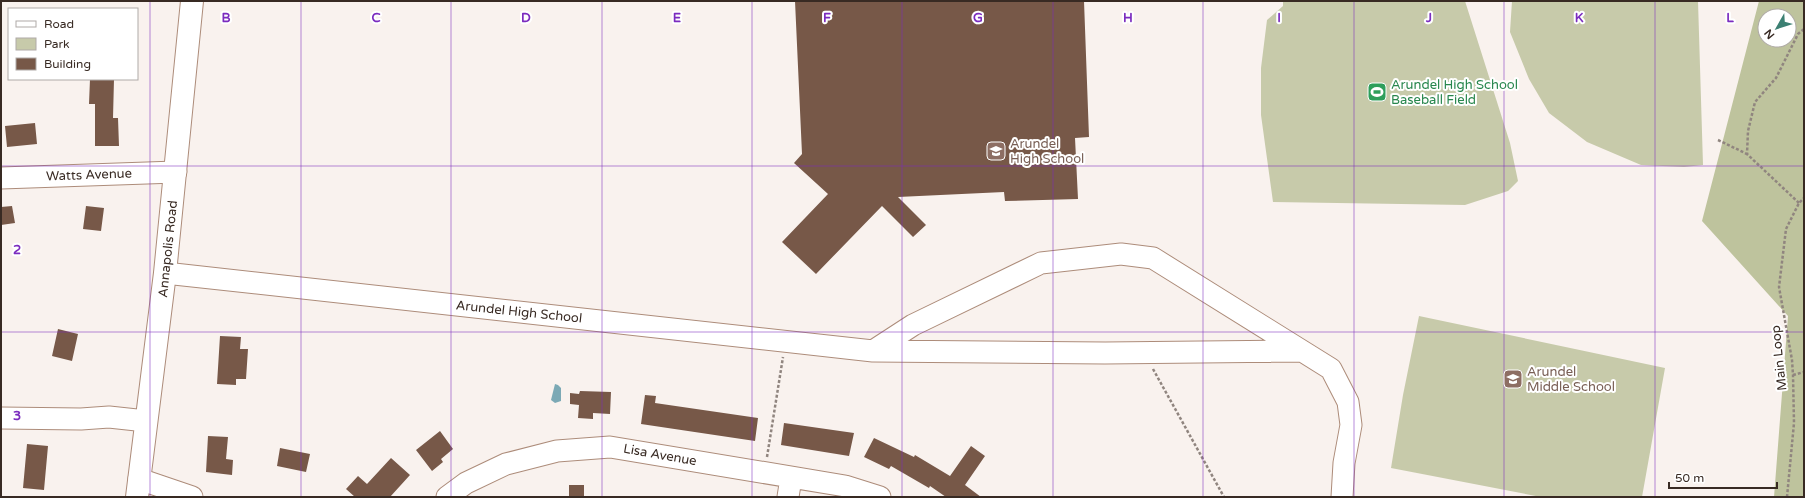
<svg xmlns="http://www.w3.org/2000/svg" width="1805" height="498" font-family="'Varela Round',sans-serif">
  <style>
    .green { fill: #c7caaa }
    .forest { fill: #bec39d; fill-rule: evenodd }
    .water { fill: #7ca9b5 }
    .building { fill: #775848 }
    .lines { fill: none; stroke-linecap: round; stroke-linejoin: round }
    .minor-casing { stroke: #ad8c7a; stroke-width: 23 }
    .major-casing { stroke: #ad8c7a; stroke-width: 24 }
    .path { stroke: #90857f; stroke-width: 2.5; stroke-dasharray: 3 2; stroke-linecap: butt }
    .minor { stroke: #fff; stroke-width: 21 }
    .major { stroke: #fff; stroke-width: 22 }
    .grid { fill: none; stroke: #7b2cbf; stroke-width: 1; stroke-opacity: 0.55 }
    .labels { text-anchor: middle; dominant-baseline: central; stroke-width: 4; stroke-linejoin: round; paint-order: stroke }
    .leisure-label { font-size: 13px; fill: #27864d; stroke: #fff; text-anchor: start }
    .education-label { font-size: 13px; fill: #785e54; stroke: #fff; text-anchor: start }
    .street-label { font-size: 13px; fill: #382a23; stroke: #fff }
    .grid-label { font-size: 13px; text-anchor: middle; font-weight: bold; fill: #7b2cbf; stroke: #fff; stroke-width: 4; stroke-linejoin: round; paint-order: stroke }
  </style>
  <rect width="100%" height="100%" fill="#f9f2ee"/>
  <!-- green -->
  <path class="green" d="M1283,1H1465L1510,143L1518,181L1508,191L1465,205L1273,202L1261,115V68L1267,20L1283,6Z
    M1512,1H1698L1703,165L1684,167L1641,165L1587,142L1549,113L1529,79L1510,32Z
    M1419,316L1665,368L1642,497H1541L1391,468L1403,395Z"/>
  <!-- forest -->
  <path class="forest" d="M1759,1H1804V497H1774L1788,316L1702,221ZM1765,16H1789V40H1765Z"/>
  <!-- water -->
  <path class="water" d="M555,384L558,385L561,388V401L555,403L551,400Z"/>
  <!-- building -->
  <path class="building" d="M795,1H1084L1089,137L1075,138L1078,199L1005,201L1004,192L898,197L926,225L913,237L882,206L816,274L782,242L828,194L794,163L802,154Z
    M90,79H114L113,118H118L119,146H95V104H89Z
    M35,123L37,144L7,147L5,126Z
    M12,206L15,223L1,225V207Z
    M86,206L104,208L101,231L83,229Z
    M58,329L78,334L72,361L52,356Z
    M220,336L241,337L240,349H248L246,379H236V385L217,384Z
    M580,391L611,392L610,414L593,413V419L578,418L579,405L570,404V393L579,394Z
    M645,395L656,396L655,403L758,418L755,441L641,424Z
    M784,423L854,433L849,456L781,445Z
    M440,431L453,449L441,459L443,462L432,471L416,450Z
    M208,436L228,437L226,459L233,460L232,475L206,472Z
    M874,438L914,457L915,455L950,476L971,446L985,456L965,485L981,497H946L930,486L929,488L891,466L889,469L864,457Z
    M27,444L48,446L44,490L23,488Z
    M280,448L310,454L306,472L277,466Z
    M391,458L410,475L390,497H355L346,489L358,476L367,484Z
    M569,485H584V497H569Z"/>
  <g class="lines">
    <defs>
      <path id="minor" d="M1,178L176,172
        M165,273L873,351L913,325L1041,263L1121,254L1153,258L1331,369L1348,402L1351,425L1344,463L1342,497
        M873,351L1105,353L1302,351
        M1,418L81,419L109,417L146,421
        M139,479L192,497
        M447,497L466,483L506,464L557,451L610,447L845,486L880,497
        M788,497L791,478"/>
      <path id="major" d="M137,497L165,273L192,1"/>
    </defs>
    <!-- minor casing -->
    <use href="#minor" class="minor-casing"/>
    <!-- major casing -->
    <use href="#major" class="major-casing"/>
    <!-- path -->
    <path class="path" d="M1718,140L1747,154
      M1799,203L1747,154L1748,131L1755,102L1776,78L1798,34L1804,29
      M1153,369L1224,497
      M1793,375L1804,372
      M767,457L783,357
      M1787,497L1794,423L1793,375L1792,360L1779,287L1786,229L1799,203L1804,198"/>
    <!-- minor -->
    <use href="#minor" class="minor"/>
    <!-- major -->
    <use href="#major" class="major"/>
  </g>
  <!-- grid -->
  <path class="grid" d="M150,1V497M301,1V497M451,1V497M602,1V497M752,1V497M902,1V497M1053,1V497M1203,1V497M1354,1V497M1504,1V497M1655,1V497M1,166H1804M1,332H1804"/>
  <!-- icons -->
  <defs>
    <symbol id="stadium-square" viewBox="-11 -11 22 22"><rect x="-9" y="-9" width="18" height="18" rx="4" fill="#2e9e5b" stroke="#fff"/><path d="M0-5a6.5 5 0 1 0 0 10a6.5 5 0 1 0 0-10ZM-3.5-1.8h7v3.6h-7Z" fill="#fff"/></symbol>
    <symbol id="school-square" viewBox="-11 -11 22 22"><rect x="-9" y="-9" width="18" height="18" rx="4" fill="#8d6e63" stroke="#fff"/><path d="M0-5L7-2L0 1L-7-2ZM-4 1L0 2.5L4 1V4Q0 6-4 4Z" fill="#fff"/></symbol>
  </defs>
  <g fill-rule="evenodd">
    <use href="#stadium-square" x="1366" y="81" width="22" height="22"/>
    <use href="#school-square" x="985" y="140" width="22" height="22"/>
    <use href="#school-square" x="1502" y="368" width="22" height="22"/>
  </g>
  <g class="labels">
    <!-- leisure labels -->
    <g class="leisure-label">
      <text x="1391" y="85">Arundel High School<tspan x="1391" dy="15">Baseball Field</tspan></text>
    </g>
    <!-- education labels -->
    <g class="education-label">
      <text x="1010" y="144">Arundel<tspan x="1010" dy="15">High School</tspan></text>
      <text x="1527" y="372">Arundel<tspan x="1527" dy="15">Middle School</tspan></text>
    </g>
    <!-- street labels -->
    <g class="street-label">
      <text transform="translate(89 175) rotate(-2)">Watts Avenue</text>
      <text transform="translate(168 249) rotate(-84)">Annapolis Road</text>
      <text transform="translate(519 312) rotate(6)">Arundel High School</text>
      <text transform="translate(1779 358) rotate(-96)">Main Loop</text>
      <text transform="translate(660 455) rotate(10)">Lisa Avenue</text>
    </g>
  </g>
  <g class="grid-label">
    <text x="226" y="22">B</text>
    <text x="376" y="22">C</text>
    <text x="526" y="22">D</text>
    <text x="677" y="22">E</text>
    <text x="827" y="22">F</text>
    <text x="978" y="22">G</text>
    <text x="1128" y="22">H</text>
    <text x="1279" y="22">I</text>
    <text x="1429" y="22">J</text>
    <text x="1579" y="22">K</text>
    <text x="1730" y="22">L</text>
    <text x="17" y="254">2</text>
    <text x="17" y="420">3</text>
  </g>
  <!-- border -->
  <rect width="1805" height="498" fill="none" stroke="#382a23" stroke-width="4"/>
  <!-- legend -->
  <rect x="8" y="8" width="130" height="72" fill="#ffffff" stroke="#afaaa7"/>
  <rect x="16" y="21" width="20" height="6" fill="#ffffff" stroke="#afaaa7"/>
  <text x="44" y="28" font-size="12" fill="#382a23">Road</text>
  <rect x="16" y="38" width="20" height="12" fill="#c7caaa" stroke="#afaaa7"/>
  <text x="44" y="48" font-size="12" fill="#382a23">Park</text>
  <rect x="16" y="58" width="20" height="12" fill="#775848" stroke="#afaaa7"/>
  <text x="44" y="68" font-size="12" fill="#382a23">Building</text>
  <!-- north arrow -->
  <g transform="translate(1777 28) rotate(231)"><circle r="19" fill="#ffffff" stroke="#afaaa7"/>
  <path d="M0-3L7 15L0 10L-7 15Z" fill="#3c8073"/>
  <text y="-6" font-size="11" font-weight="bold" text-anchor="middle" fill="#382a23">N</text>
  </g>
  <!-- scale -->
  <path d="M1669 482v6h108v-6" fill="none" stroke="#382a23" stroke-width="2"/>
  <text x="1675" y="482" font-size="12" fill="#382a23" stroke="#ffffff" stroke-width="3" paint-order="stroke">50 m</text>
</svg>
